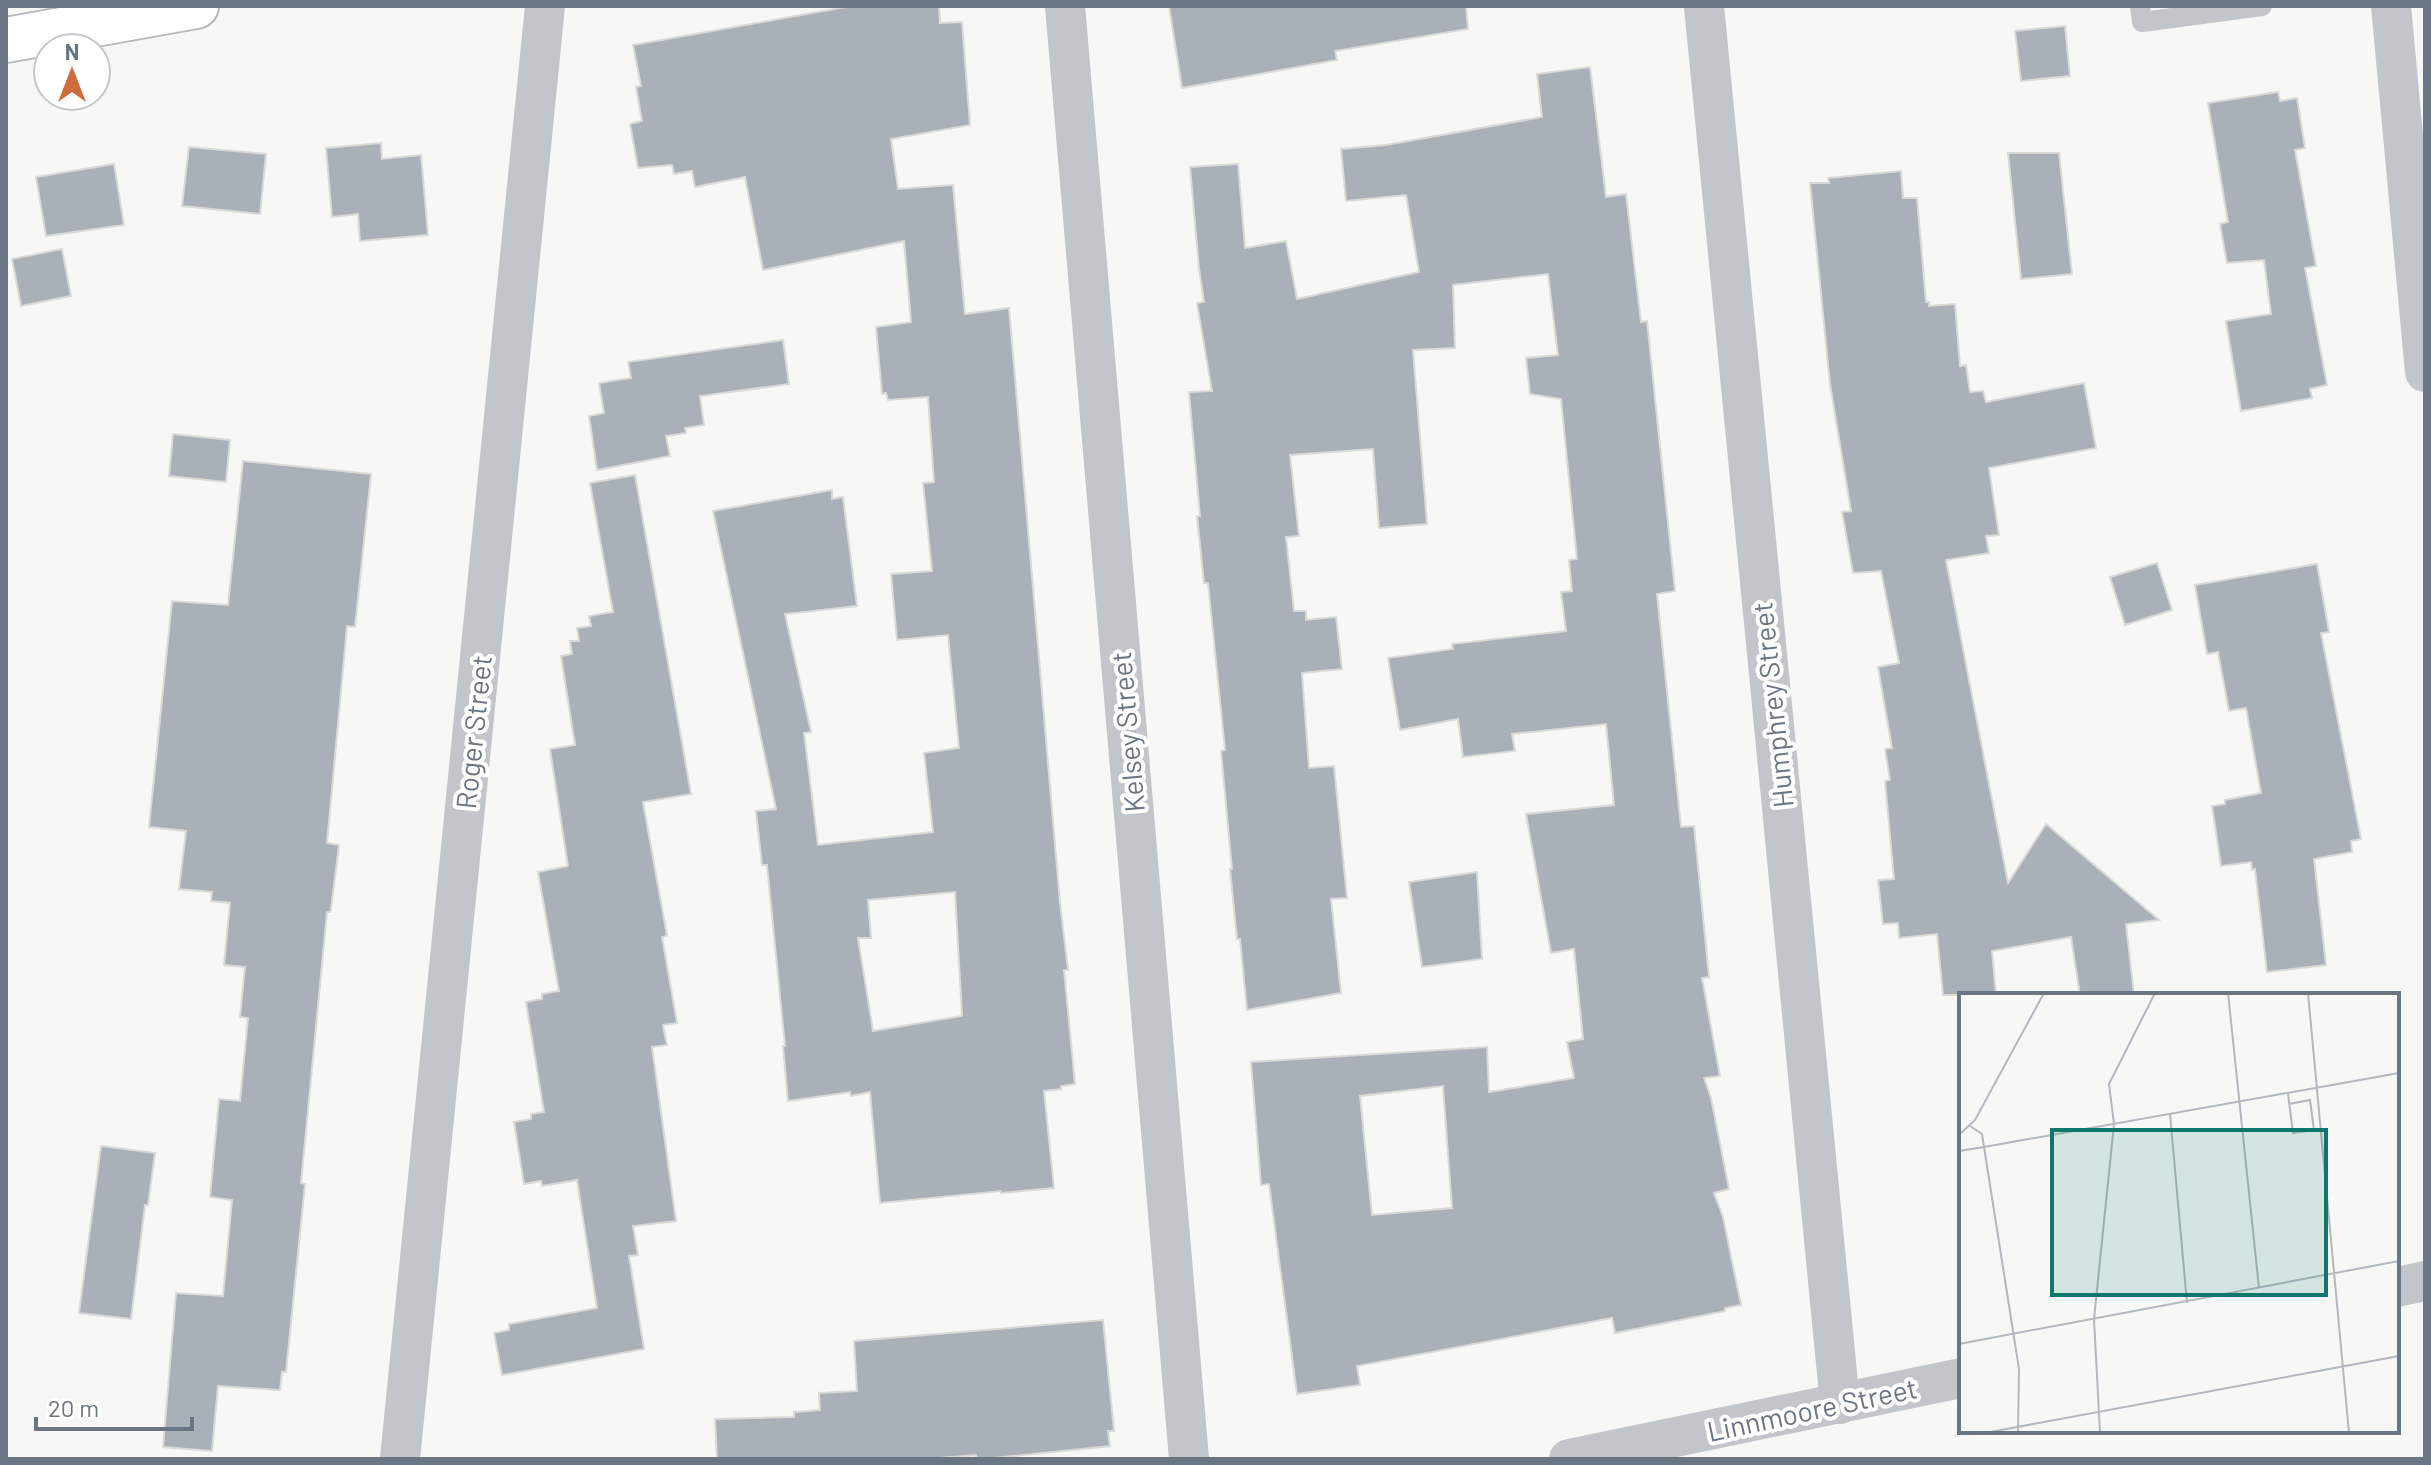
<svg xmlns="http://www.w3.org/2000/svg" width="2431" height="1465" font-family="Barlow,sans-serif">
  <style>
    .building { fill: #aab0b7; stroke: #d9d9d8; stroke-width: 2; fill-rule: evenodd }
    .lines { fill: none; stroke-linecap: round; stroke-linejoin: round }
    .secondary-casing { stroke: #b5b9bd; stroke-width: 48 }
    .service { stroke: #c2c5c9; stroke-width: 20 }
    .minor { stroke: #c2c5c9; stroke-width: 40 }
    .secondary { stroke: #fff; stroke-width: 44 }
    .labels { text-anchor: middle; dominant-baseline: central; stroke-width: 8; stroke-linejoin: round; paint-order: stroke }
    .street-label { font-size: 28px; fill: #6a7683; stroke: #fff }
    .inset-road { fill: none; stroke: #b2b8be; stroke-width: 2 }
    .view { fill: #0f766e; fill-opacity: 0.15; stroke: #0f766e; stroke-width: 4 }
    .inset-edge { fill: none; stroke: #6a7683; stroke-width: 4 }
  </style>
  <rect width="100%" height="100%" fill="#f7f8f6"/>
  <!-- building -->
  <path class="building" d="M852,6H939L940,23L962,22L970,125L891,139L898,189L953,185L965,314L1009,308L1060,903L1068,970H1064L1075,1084L1061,1086V1089L1044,1091L1054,1188L1001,1193V1191L880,1203L870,1092L851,1096L850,1092L788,1101L783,1046H785L767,865H762L756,811L776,809L713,511L832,490V499L843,497L857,606L785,614L811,732L804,733L818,845L933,832L924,753L959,748L948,635L897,640L891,574L932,571L923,483L934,482L928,397L888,400L886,393L882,394L876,327L911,322L904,241L763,270L745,177L695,187L692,171L674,174L672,165L638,168L630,124L642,121L636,87L641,86L633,45ZM955,892L962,1016L873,1031L858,938H871L868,900Z
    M1169,6H1466L1468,29L1335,51L1337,60L1182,88Z
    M2065,26L2070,76L2021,81L2015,31Z
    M1590,67L1606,197L1626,194L1641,322L1647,321L1675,591L1657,594L1681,827L1694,826L1709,977L1702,978L1720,1076L1704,1078L1711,1098L1729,1189L1714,1193L1723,1217L1741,1305L1725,1308V1311L1615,1333L1612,1318L1357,1366L1360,1385L1297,1394L1269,1184L1261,1185L1251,1062L1487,1047L1489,1092L1574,1078L1567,1042L1583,1039L1574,949L1551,953L1526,814L1614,805L1606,724L1512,734L1515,751L1463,757L1458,719L1400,730L1388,658L1453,649L1452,644L1566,631L1561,592L1572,591L1569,560L1577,559L1561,399L1530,394L1526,358L1558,355L1548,274L1453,285L1455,348L1413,350L1427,524L1379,528L1373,449L1290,455L1299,536L1286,537L1294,611H1306V620L1336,617L1342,669L1302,673L1309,768L1334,766L1347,898L1331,899L1341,993L1247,1010L1240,939H1237L1230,869H1232L1221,751L1225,750L1208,583H1204L1197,516H1200L1189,392L1212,391L1197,303L1204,302L1199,268L1190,167L1238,164L1245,248L1286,241L1297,299L1419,272L1406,195L1346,201L1341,149L1386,145L1542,117L1537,74ZM1443,1086L1452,1208L1372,1215L1360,1096Z
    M2278,92L2280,101L2297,98L2305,148L2295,150L2316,266L2305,268L2327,385L2310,389L2312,398L2241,411L2226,321L2271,314L2264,260L2227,263L2220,224L2228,222L2208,103Z
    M381,143L382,159L421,155L428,235L360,241L358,214L332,217L326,148Z
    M189,147L266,154L260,214L182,206Z
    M2008,153H2059L2072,274L2021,279Z
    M114,164L124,225L46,236L36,177Z
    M1901,171L1903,198H1917L1926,302H1929V306L1955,304L1960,366L1966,365L1970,392L1983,391L1986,402L2084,383L2096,448L1989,468L1999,535L1986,536L1989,553L1946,560L2008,883L2046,824L2159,920L2126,924L2134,995H2080L2071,937L1992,951L1996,995H1943L1937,934L1899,938L1898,923L1883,924L1878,880L1894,879L1885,781L1890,780L1885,749L1892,748L1878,667L1899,663L1881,571L1853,573L1842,512L1851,511L1830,384L1810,183H1829L1828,178Z
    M62,249L71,296L21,306L12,259Z
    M783,340L789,384L700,396L704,425L685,428L686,433L666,436L670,456L597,470L589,416L604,413L599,383L631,378L628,362Z
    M173,434L230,440L226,482L169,476Z
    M243,461L371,474L355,627L347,626L327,843L339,845L331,909L330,912H327L301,1183L305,1184L286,1372H282L280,1390L218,1386L212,1451L163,1447L176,1293L223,1296L232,1200L210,1197L219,1099L240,1101L248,1018L240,1017L245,967L224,965L230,903L211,901L212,892L179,889L186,831L149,827L172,601L228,605Z
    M635,475L691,794L643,802L667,936L662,937L677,1023L663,1025L667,1045L652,1047L676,1221L633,1226L638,1255L629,1256L644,1349L502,1375L494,1333L509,1330V1324L597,1308L577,1180L542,1186L541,1181L524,1184L514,1122L531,1119V1114L544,1112L526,1002L542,999V994L559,991L538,872L568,866L550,749L575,745L561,656L572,654L570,641H579L577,628L591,626L589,616L613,612L590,483Z
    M2157,563L2172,610L2125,625L2110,577Z
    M2317,564L2329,632L2321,633L2361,839L2351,841L2352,852L2314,859L2326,965L2267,972L2255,869L2252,870L2251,862L2221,866L2212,806L2225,804V800L2261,793L2246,708L2229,711L2218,652L2207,654L2195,585Z
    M1477,872L1482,959L1422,967L1409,882Z
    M101,1146L155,1153L148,1205H145L131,1319L79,1313Z
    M1103,1320L1114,1431H1108L1110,1446L985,1459H977L976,1455L927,1459H717L715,1419L794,1417V1412L820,1410L819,1393L857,1391L854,1341Z"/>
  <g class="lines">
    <defs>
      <path id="secondary" d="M6,40L196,6"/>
    </defs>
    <!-- secondary casing -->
    <use href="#secondary" class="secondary-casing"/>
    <!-- service -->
    <path class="service" d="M2140,6L2142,22L2262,6"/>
    <!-- minor -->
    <path class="minor" d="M1065,6L1189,1459
      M1704,6L1840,1404
      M2391,6L2425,372
      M2397,1287L2425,1281
      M400,1459L545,6
      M1569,1459L1961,1378"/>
    <!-- secondary -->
    <use href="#secondary" class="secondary"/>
  </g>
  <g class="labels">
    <!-- street labels -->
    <g class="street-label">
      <text transform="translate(1772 705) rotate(-96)">Humphrey Street</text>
      <text transform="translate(473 732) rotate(-84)">Roger Street</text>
      <text transform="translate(1127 732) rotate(-95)">Kelsey Street</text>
      <text transform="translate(1812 1409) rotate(-12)">Linnmoore Street</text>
    </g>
  </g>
  <!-- overview -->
  <g transform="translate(1959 993)">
    <rect width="440" height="440" fill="#f7f8f6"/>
    <path class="inset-road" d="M269,0L300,295M349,0L390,440M329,101L334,140L362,136M330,111L351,107L355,137M211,121L228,310M11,133L23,141L25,154L440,80M0,142L16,127L85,0M0,158L25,154L60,376L59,440M0,351L440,268M26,440L440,363M141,440L135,326L155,131L150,91L196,0"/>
    <path class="view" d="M93,137H367V302H93Z"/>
    <rect width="440" height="440" class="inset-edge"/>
  </g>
  <!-- border -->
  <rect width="2431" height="1465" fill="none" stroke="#6a7683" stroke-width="16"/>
  <!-- north arrow -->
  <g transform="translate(72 72)"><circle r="38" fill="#ffffff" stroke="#c3c8cd" stroke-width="2"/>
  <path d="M0-6L14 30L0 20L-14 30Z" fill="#cf6c3e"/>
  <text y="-12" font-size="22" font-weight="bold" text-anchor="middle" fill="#6a7683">N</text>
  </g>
  <!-- scale -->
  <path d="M36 1417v12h156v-12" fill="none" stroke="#6a7683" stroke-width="4"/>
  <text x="48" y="1417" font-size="24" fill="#6a7683" stroke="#ffffff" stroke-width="6" paint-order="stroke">20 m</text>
</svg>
